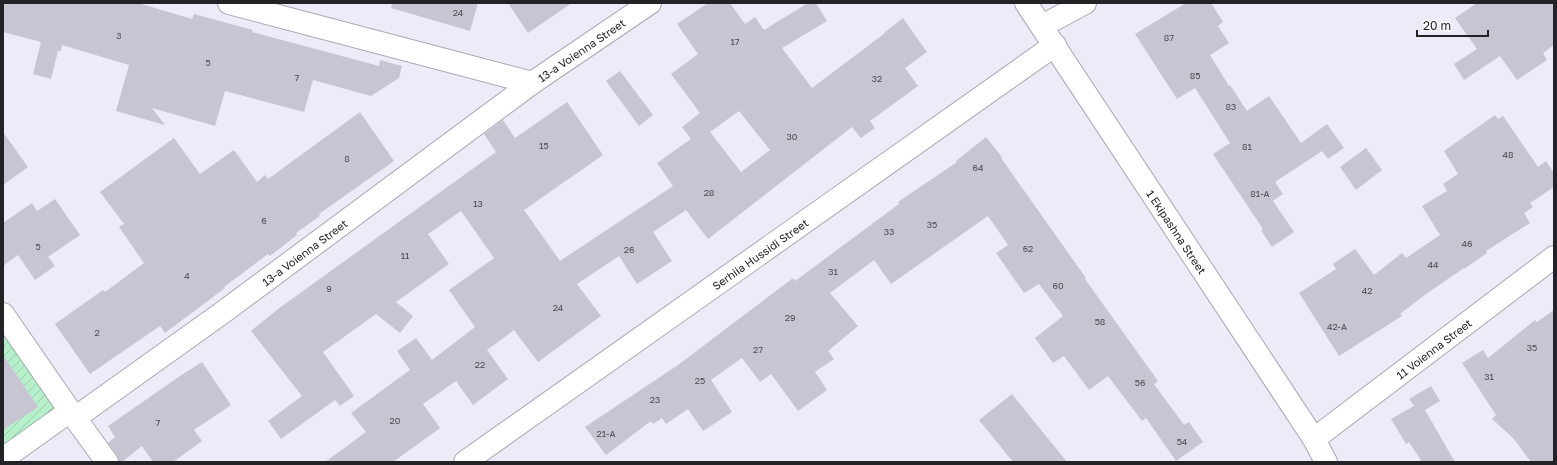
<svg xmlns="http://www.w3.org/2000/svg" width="1557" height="465" font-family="'Golos Text',sans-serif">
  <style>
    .garden { fill: url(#garden-furrows) }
    .building { fill: #c7c5d1; fill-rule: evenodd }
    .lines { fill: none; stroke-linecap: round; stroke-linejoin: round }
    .minor-casing { stroke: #a8a7b2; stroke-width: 24 }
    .minor { stroke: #fff; stroke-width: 22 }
    .labels { text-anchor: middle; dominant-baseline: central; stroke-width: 4; stroke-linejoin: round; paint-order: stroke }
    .number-label { font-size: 9px; fill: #4c4c52 }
    .street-label { font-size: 11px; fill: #232327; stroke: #faf9fe }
  </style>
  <defs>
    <pattern id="garden-furrows" width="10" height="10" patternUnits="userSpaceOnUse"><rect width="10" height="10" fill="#b6f0cb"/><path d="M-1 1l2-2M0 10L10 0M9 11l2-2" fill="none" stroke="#9cceae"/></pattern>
  </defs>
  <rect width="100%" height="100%" fill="#edebf7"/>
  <!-- garden -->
  <path class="garden" d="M3,327L55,405L49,420L3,452Z"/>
  <!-- building -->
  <path class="building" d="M3,3H138L192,19L194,14L253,30L252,32L379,66L380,60L402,66L399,78L371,96L313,80L304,112L225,91L215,126L152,108L165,125L116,111L129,65L62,45L61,51H58L51,79L33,74L41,42L3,32Z
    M392,3H478L470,31L391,8Z
    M508,3H572L528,33Z
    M708,3H730L745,24L755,17L764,30L808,3H816L827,21L782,48L812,88L885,33V32L903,18L927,52L905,68L918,86L870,121L875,128L861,138L852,127L708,239L686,210L653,232L672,261L637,284L619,256L577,284L601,316L538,362L514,330L487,350L508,379L473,405L456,381L423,404L440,428L393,462H325L366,432L351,413L410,370L397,351L416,338L432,360L475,327L449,290L494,258L461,211L428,234L449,264L396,302L413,316L400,333L376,314L323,352L354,396L340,406L335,400L281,439L268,421L302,396L251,331L278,309L496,152L484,134L503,120L515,138L567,102L603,155L524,210L560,261L673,186L657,163L691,139L682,127L700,113L671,74L698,54L677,24ZM739,111L770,150L741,172L710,132Z
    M1186,3H1211L1223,22L1218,26L1229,43L1210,55L1229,86L1230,85L1247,111L1269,96L1301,143L1327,124L1344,148L1328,159L1322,151L1275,182L1283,194L1273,201L1294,232L1272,247L1261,230L1263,229L1213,154L1230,143L1195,88L1177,99L1135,34Z
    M1477,3H1554V45L1543,53L1547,60L1517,80L1500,56L1464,80L1454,64L1477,49L1455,18Z
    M620,71L653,115L639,126L606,81Z
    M360,112L394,161L319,214L320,216L296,233L297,235L270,256L268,254L224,287L225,288L165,333L160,326L90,374L55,324L103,290L105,292L144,263L119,227L124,224L100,192L174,138L200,174L234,150L257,182L265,175L268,179Z
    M1495,115L1498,119L1503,116L1538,167L1546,161L1554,173V187L1530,203L1533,207L1524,213L1530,223L1486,251L1487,253L1464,269V268L1426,294L1400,314L1402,316L1339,356L1299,293L1336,269L1333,264L1355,249L1374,275L1402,253L1406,258L1440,235L1422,206L1447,191L1443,184L1458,174L1444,151Z
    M3,132L28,167L3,185Z
    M986,137L1002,157L1001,158L1086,278L1085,279L1158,381L1154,384L1184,425L1189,422L1203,442L1176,461L1146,418L1142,421L1108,376L1089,390L1064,356L1053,363L1035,338L1063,316L1039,284L1024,293L996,253L1008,245L988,216L891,284L874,260L830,293L858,326L828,351L834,359L815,372L827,390L798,411L771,374L760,382L742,358L711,380L732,412L703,431L688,409L666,424L662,418L653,424L651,421L606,455L585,427L678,365L793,278L795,281L899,204L898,202L957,162L956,161Z
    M1366,148L1382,170L1356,190L1340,167Z
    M55,199L80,235L48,257L55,266L35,280L18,255L3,266V223L32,203L37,211Z
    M1554,310V462H1531L1514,439L1492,419L1496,415L1462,363L1483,350L1488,358L1535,320L1537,322Z
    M3,355L38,407L3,430Z
    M202,362L231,405L194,430L202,441L173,462H153L142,446L122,462H119L117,455L108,443L115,437L108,426L180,376Z
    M1431,386L1440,401L1425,410L1455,462H1422L1409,442L1406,444L1391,419L1414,406L1409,399Z
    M1012,394L1067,462H1013L979,420Z"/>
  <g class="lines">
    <defs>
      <g id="minor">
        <path d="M229,3L532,83"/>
        <path id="s1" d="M1026,3L1314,439L1326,462"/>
        <path d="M1042,26L1085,3"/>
        <path d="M3,314L70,411L107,462"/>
        <path id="s2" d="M75,418L222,313L532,83L650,3"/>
        <path id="s3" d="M1314,439L1554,257"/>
        <path d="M3,459L70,411"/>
        <path id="s4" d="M465,462L1055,45"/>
      </g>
    </defs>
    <!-- minor casing -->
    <use href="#minor" class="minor-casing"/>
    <!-- minor -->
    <use href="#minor" class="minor"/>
  </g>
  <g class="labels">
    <!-- number labels -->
    <g class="number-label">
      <text x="458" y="12">24</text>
      <text x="119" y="35">3</text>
      <text x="1169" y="37">87</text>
      <text x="735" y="41">17</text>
      <text x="208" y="62">5</text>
      <text x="1195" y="75">85</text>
      <text x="297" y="77">7</text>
      <text x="877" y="78">32</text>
      <text x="1231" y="106">83</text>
      <text x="792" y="136">30</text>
      <text x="544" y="145">15</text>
      <text x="1247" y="146">81</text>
      <text x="1508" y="154">48</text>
      <text x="347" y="158">8</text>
      <text x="978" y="167">64</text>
      <text x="709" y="192">28</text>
      <text x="1260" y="193">81-А</text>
      <text x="478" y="203">13</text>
      <text x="264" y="220">6</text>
      <text x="932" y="224">35</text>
      <text x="889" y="231">33</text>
      <text x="1467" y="243">46</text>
      <text x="38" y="246">5</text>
      <text x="1028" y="248">62</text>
      <text x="629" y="249">26</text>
      <text x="405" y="255">11</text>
      <text x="1433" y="264">44</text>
      <text x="833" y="271">31</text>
      <text x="187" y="275">4</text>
      <text x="1058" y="285">60</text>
      <text x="329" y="288">9</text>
      <text x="1367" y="290">42</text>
      <text x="558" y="307">24</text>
      <text x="790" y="317">29</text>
      <text x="1100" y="321">58</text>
      <text x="1337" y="326">42-А</text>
      <text x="97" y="332">2</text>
      <text x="1532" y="347">35</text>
      <text x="758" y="349">27</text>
      <text x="480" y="364">22</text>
      <text x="1489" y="376">31</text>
      <text x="700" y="380">25</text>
      <text x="1140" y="382">56</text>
      <text x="655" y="399">23</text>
      <text x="395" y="420">20</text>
      <text x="158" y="422">7</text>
      <text x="606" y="433">21-А</text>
      <text x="1182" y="441">54</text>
    </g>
    <!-- street labels -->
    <g class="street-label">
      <text stroke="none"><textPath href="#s2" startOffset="626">13-a Voienna Street</textPath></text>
      <text stroke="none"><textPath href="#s1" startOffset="274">1 Ekipashna Street</textPath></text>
      <text stroke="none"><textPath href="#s2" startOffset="283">13-a Voienna Street</textPath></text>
      <text stroke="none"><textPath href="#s4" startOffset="361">Serhiia Hussidi Street</textPath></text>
      <text stroke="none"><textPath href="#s3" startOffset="150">11 Voienna Street</textPath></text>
    </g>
  </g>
  <!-- border -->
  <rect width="1557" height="465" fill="none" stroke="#232327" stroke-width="8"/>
  <!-- scale -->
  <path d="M1417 30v6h71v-6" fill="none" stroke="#232327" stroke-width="2"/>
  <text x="1423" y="30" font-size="12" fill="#232327" stroke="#faf9fe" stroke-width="3" paint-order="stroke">20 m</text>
</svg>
